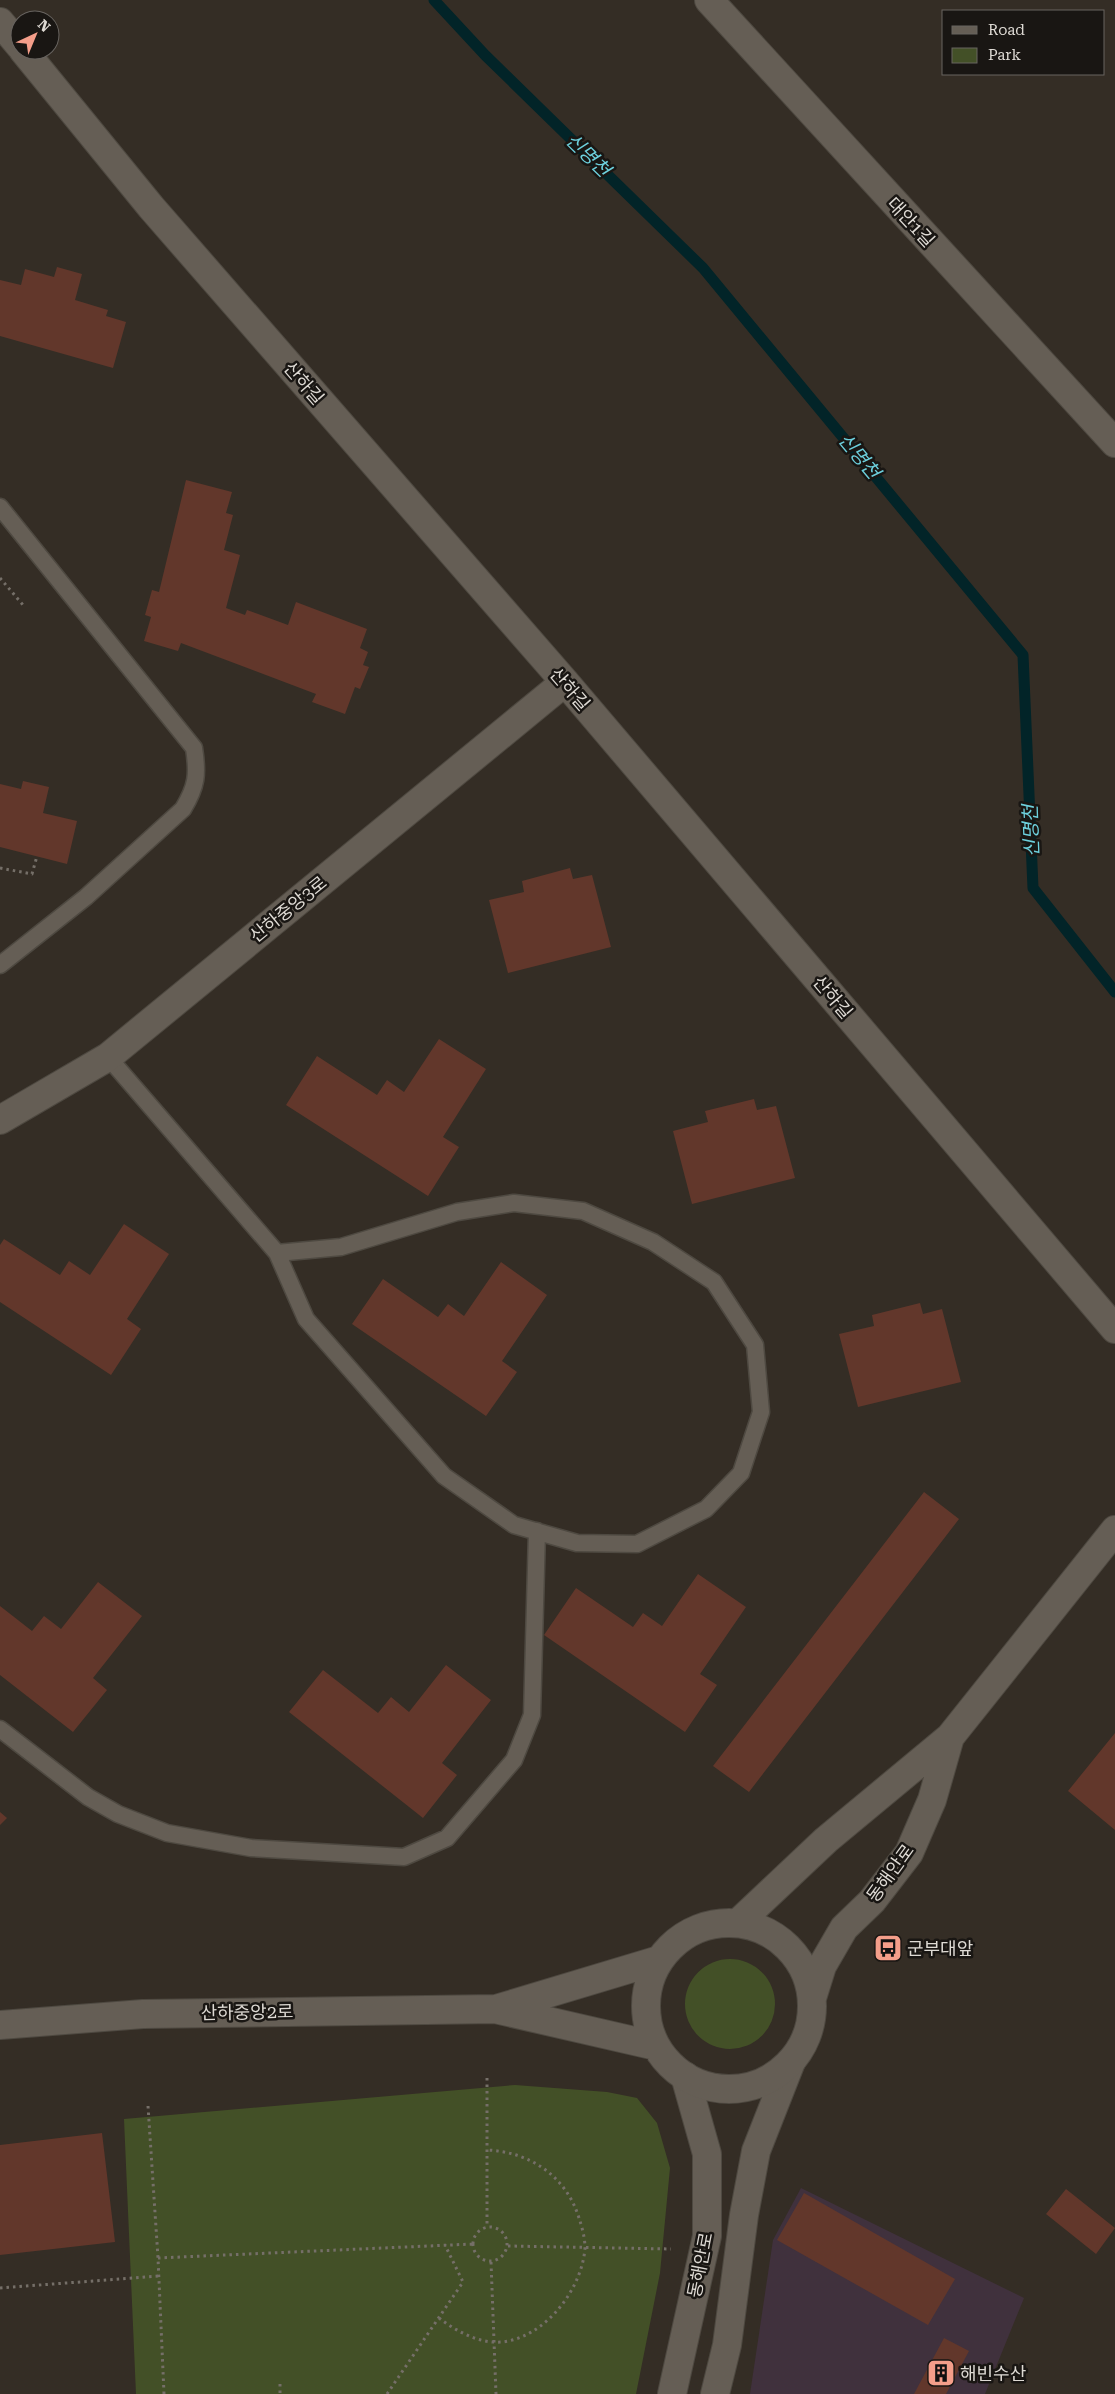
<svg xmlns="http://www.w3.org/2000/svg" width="1115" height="2394" font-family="'Roboto Serif','Noto Sans KR',serif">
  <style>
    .commercial { fill: #40313d }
    .green { fill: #435027 }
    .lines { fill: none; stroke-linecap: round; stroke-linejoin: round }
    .stream { stroke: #022428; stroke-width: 11 }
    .building { fill: #62372b }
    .service-casing { stroke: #4e4941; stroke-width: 19 }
    .minor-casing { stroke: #4e4941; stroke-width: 30 }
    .tertiary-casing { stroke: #4e4941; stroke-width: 30 }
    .secondary-casing { stroke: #4e4941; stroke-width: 30 }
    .path { stroke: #756f68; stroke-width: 3; stroke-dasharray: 2.5 4; stroke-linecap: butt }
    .service { stroke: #655e55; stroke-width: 16 }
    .minor { stroke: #655e55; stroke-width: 28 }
    .tertiary { stroke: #655e55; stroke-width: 28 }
    .secondary { stroke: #655e55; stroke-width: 28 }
    .labels { text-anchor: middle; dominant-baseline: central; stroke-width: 5; stroke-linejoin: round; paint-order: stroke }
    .street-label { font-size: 18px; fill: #dedad4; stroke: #191613 }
    .poi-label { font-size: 18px; fill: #dedad4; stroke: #191613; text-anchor: start }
    .water-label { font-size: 19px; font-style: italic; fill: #6dd0dd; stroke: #191613 }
  </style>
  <rect width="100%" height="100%" fill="#342d25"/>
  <!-- commercial -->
  <path class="commercial" d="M801,2188L1024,2298L985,2394H750L773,2240Z"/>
  <!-- green -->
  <path class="green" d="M685 2004a45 45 0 1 1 90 0a45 45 0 1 1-90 0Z
    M515,2085L607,2092L637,2098L657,2123L670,2168L660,2273L636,2394H136L124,2119Z"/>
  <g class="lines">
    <!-- stream -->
    <path class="stream" d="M434,0L485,55L703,268L1023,655L1033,888L1115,992"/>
  </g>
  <!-- building -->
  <path class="building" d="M57,267L82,274L75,300L108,310L106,316L126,322L113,368L0,336V280L21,285L25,269L54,277Z
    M186,480L232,492L226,513L233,515L224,550L240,555L226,608L245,615L247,610L288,625L296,602L367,629L360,648L368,652L363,665L369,667L360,689L355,687L345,714L312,702L316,694L181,643L178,651L144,641L151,617L145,615L152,590L159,592Z
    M23,781L49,787L43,813L77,821L67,864L0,847V784L21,789Z
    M570,868L573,879L592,875L611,947L508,973L489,900L524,892L522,881Z
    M439,1039L486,1069L443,1137L459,1147L428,1196L286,1105L317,1056L377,1095L387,1080L404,1092Z
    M754,1099L757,1110L776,1106L795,1178L692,1204L673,1131L708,1122L705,1111Z
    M124,1224L169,1254L127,1319L141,1329L111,1375L0,1302V1245L4,1239L60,1275L69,1261L90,1275Z
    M501,1262L547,1295L502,1361L517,1372L486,1416L352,1324L383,1279L438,1317L448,1304L464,1316Z
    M920,1303L923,1314L942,1309L961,1382L858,1407L839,1334L874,1326L872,1315Z
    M924,1492L959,1519L749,1792L713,1766Z
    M698,1574L746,1607L700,1674L717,1685L685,1732L544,1635L576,1588L633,1627L643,1613L662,1626Z
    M98,1582L142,1616L93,1678L107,1690L73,1732L0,1675V1606L32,1631L44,1616L61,1629Z
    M446,1665L491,1700L442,1763L457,1775L423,1818L289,1712L323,1670L378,1713L391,1697L409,1712Z
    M1115,1733V1830L1068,1791Z
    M0,1812L7,1818L0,1825Z
    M102,2133L115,2242L0,2255V2145Z
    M1066,2189L1115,2228L1096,2254L1046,2214Z
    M804,2193L955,2279L928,2325L777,2240Z
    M944,2338L969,2351L946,2394H914Z"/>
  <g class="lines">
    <defs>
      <path id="service" d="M0,507L194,748C198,774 197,786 183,809L86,897L0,965
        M108,1057L277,1253L306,1319L444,1476L514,1525L577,1543L637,1544L706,1509L741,1473L761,1412L755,1345L714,1282L653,1242L583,1211L514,1203L457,1212L341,1247L277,1253
        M0,1729L88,1797L118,1814L167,1833L251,1848L404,1857L447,1838L514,1760L532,1715L537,1531"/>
      <path id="minor" d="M709,0L1115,443
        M0,22L20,46
        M23,50L151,207L565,682L1115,1329
        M0,1120L108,1057L565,682"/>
      <path id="tertiary" d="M672,2394L707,2236V2154L685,2076
        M715,2394L727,2345L744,2215L756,2151L791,2062"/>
      <path id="secondary" d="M738,1923L826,1840L950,1737L1115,1530
        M646 2006a83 83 0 1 1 166 0a83 83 0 1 1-166 0Z
        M812,1998L822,1966L844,1928L872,1901L909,1853L932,1800L950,1737
        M496,2009L659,1960
        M0,2025L143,2014L495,2009L656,2046"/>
    </defs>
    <!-- service casing -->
    <use href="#service" class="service-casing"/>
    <!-- minor casing -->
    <use href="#minor" class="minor-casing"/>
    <!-- tertiary casing -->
    <use href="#tertiary" class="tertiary-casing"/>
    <!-- secondary casing -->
    <use href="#secondary" class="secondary-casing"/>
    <!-- path -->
    <path class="path" d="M0,578L23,605
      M0,868L32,874L37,856
      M487,2078V2227
      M148,2106L158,2258L164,2394
      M473 2244a17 17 0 1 1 34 0a17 17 0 1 1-34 0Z
      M508,2246L671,2249
      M158,2258L473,2244
      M491,2262L496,2394
      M0,2288L159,2276
      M439,2318C456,2331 479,2344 502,2342C546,2337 582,2289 585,2248C585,2238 582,2227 579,2218C566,2176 530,2152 487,2150
      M280,2384V2394
      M387,2394L463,2282L445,2245"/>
    <!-- service -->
    <use href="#service" class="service"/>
    <!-- minor -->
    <use href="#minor" class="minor"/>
    <!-- tertiary -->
    <use href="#tertiary" class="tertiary"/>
    <!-- secondary -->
    <use href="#secondary" class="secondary"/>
  </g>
  <!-- icons -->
  <defs>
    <symbol id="bus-square" viewBox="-11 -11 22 22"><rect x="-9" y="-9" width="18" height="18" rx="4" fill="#f49e8a" stroke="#191613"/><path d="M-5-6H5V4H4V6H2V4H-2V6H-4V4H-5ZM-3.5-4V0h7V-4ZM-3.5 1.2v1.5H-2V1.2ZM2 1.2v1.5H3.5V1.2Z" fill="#111"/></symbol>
    <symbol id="building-square" viewBox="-11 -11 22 22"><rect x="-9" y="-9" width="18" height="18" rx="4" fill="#f49e8a" stroke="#191613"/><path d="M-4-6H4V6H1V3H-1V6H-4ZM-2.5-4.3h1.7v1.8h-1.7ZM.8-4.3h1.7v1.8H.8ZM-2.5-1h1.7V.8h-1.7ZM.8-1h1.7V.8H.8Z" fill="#111"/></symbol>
  </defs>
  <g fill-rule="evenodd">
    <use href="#bus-square" x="872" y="1932" width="32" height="32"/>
    <use href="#building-square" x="925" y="2357" width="32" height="32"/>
  </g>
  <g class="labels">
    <!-- street labels -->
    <g class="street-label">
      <text transform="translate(911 222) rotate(47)">대안1길</text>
      <text transform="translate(304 383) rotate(49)">산하길</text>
      <text transform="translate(570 689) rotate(49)">산하길</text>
      <text transform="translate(288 909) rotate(-39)">산하중앙3로</text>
      <text transform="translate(833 997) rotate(50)">산하길</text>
      <text transform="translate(890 1873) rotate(-54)">동해안로</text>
      <text transform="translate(247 2012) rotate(-1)">산하중앙2로</text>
      <text transform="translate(700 2265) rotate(-79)">동해안로</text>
    </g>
    <!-- poi labels -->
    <g class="poi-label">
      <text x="907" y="1948">군부대앞</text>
      <text x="960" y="2373">해빈수산</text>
    </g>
    <!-- water labels -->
    <g class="water-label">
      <text transform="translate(588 155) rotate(44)">신명천</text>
      <text transform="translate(859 456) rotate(50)">신명천</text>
      <text transform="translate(1031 831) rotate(-92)">신명천</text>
    </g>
  </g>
  <!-- legend -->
  <rect x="942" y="10" width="162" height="65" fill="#191613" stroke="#686460"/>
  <rect x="952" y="26" width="25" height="8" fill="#655e55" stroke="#686460"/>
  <text x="988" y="35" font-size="15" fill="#dedad4">Road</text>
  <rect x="952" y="48" width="25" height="15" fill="#435027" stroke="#686460"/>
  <text x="988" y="60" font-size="15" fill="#dedad4">Park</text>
  <!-- north arrow -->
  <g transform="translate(35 35) rotate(44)"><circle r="24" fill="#191613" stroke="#686460"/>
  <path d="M0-4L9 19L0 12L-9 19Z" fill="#f49e8a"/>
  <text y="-8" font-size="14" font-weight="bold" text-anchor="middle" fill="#dedad4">N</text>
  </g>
</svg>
